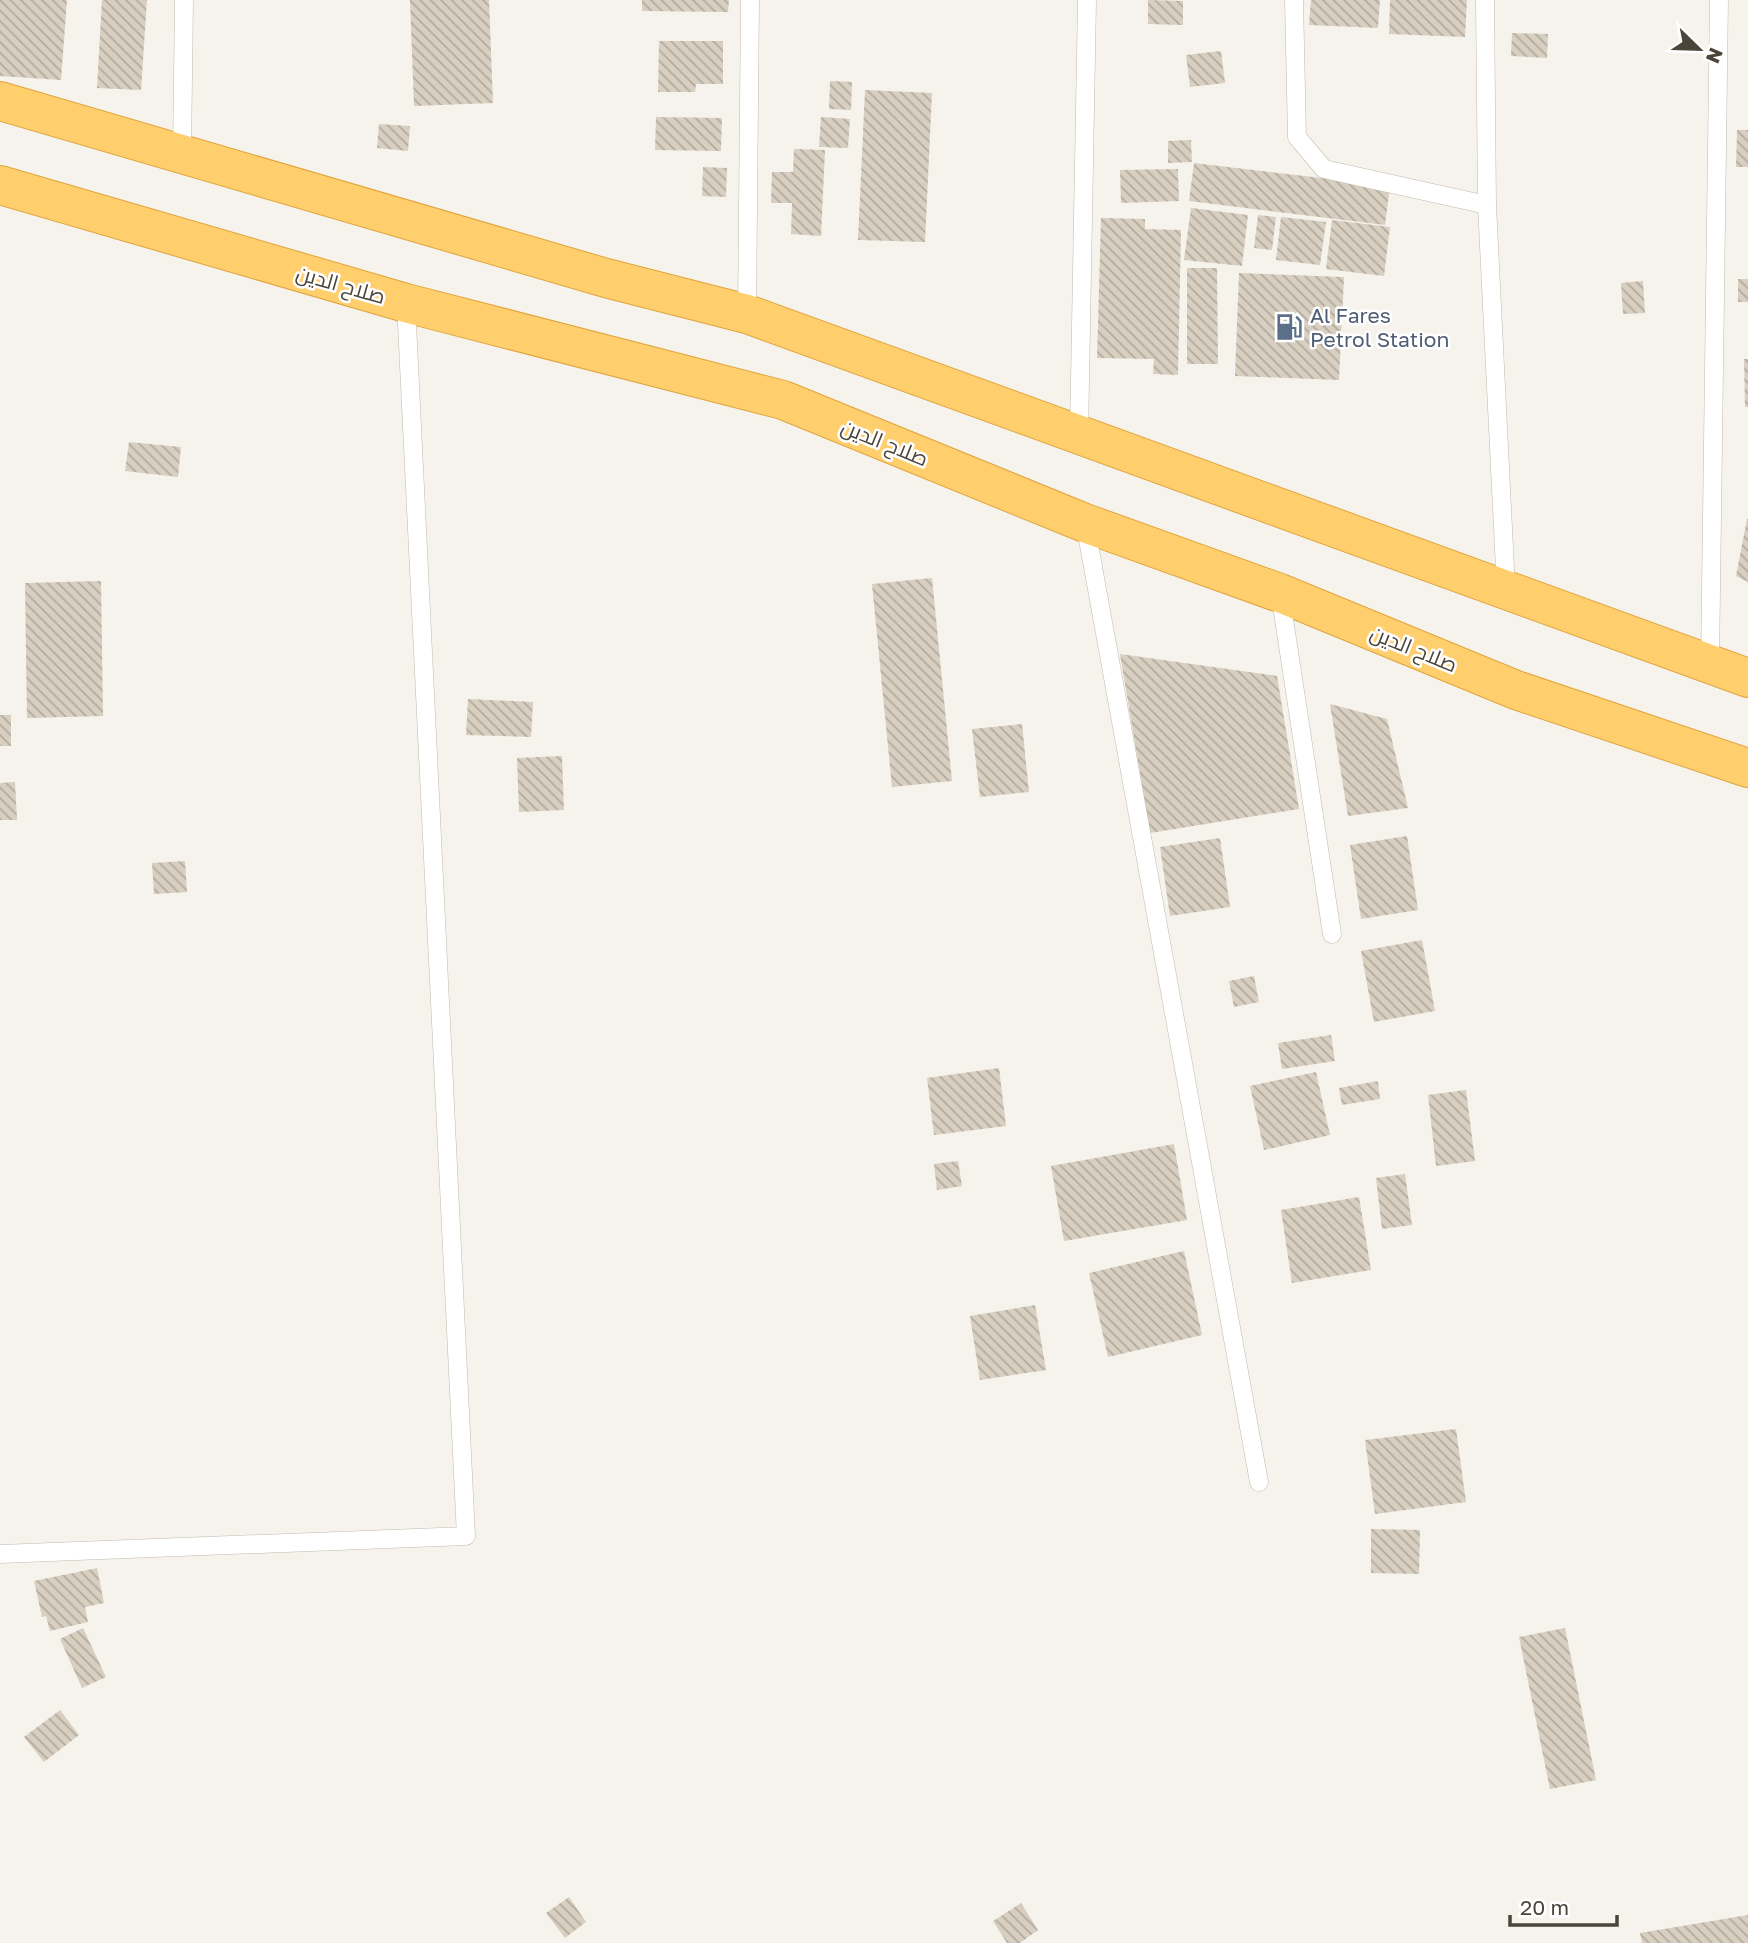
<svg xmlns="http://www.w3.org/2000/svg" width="1748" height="1943" font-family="'Golos Text',Cairo,sans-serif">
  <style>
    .building { fill: url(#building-back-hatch) }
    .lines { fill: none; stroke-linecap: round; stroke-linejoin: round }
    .lane-casing { stroke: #c2bbae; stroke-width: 19 }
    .highway-casing { stroke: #e0a43c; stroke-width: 40 }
    .lane { stroke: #fff; stroke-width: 18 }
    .highway { stroke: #ffcf6e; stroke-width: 38 }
    .labels { text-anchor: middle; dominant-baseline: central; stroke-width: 5; stroke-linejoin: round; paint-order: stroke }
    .street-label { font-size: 21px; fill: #4b4439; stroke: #fff }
    .service-label { font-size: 21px; fill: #4e5e75; stroke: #fff; text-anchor: start }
  </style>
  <defs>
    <pattern id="building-back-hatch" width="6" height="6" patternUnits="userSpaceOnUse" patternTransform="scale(1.75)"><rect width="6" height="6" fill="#d8cfc1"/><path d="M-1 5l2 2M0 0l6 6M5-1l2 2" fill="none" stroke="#b1aa9e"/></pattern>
  </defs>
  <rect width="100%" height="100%" fill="#f6f3ec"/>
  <!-- building -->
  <path class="building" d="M0,0H67L61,80L0,76Z
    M102,0H147L141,90L97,88Z
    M410,0H489L493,103L414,106Z
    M642,0H729L728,12L642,11Z
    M1148,0L1183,1V25L1148,24Z
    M1311,0H1380L1378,28L1309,25Z
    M1390,0H1467L1465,37L1389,34Z
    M1512,33L1548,34L1547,58L1511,56Z
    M659,41H723V84H696L695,92H658Z
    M1221,51L1225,83L1190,87L1186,55Z
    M830,81L852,82L851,110L829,109Z
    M865,90L932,93L925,242L858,240Z
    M656,117L722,118L721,151L655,150Z
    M821,117L850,119L848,148L819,147Z
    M379,124L410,126L408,151L377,148Z
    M1737,130H1748V167H1736Z
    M1191,140L1192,162L1168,163V141Z
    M794,149L825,150L821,236L791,234L792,203H771L772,172H793Z
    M1194,163L1390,186L1385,225L1189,201Z
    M703,167L727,168L726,197L702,196Z
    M1178,169L1179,201L1121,203L1120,170Z
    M1191,208L1248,215L1242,266L1184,260Z
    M1258,215L1276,217L1272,250L1254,248Z
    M1281,217L1326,222L1320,265L1276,260Z
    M1101,218L1145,219V229L1181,230L1178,375L1153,374L1154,359L1097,358Z
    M1332,220L1390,227L1384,276L1326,269Z
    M1187,268H1217L1218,364H1187Z
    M1239,273L1344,277L1339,380L1235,376Z
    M1738,279H1748V302H1738Z
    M1643,281L1645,313L1623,314L1621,283Z
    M1744,359H1748V407H1745Z
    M129,442L181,447L178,477L125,471Z
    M1747,519H1748V582L1736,576Z
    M932,578L952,781L892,787L872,584Z
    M101,581L103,716L27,718L25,583Z
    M1120,654L1277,676L1299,809L1150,833Z
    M468,699L533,702L531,737L466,735Z
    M1330,704L1387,719L1408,808L1348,816Z
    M0,715H11V746H0Z
    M1022,724L1029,792L980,797L972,729Z
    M562,756L564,810L519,812L517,758Z
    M15,782L17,820H0V783Z
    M1407,836L1418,910L1361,919L1350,845Z
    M1220,838L1230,907L1170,916L1160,847Z
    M185,861L187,892L154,894L152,863Z
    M1422,940L1435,1011L1374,1022L1361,951Z
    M1254,976L1259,1002L1234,1007L1229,981Z
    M1331,1035L1335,1061L1282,1069L1278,1043Z
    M999,1068L1006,1126L934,1135L927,1078Z
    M1316,1072L1330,1135L1264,1150L1250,1086Z
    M1378,1081L1380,1099L1342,1105L1339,1088Z
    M1466,1090L1475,1161L1436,1166L1428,1095Z
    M1174,1144L1187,1220L1064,1241L1051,1166Z
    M958,1161L962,1186L937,1190L934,1164Z
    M1405,1174L1412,1225L1382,1229L1376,1178Z
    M1359,1197L1371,1270L1292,1283L1281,1210Z
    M1184,1251L1202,1335L1108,1357L1089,1273Z
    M1035,1305L1046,1370L980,1380L970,1316Z
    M1456,1429L1466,1502L1375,1514L1365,1440Z
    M1371,1529L1420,1530L1419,1574L1371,1573Z
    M97,1568L104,1603L85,1607L88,1622L50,1631L46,1616L42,1617L34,1581Z
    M83,1628L106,1677L82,1688L60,1639Z
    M1565,1628L1596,1780L1550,1789L1519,1637Z
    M60,1710L79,1735L44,1762L24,1737Z
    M569,1897L586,1922L565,1938L546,1913Z
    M1021,1903L1038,1930L1020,1943H1007L993,1921Z
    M1748,1915V1943H1642L1640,1933Z"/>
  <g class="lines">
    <defs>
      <path id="lane" d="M1294,0L1297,137L1324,169L1487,205
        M1485,0L1487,205L1506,589
        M182,154L184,0
        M747,314L750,0
        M1079,435L1087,0
        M1085,523L1259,1482
        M1280,593L1332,934
        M1710,664L1719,0
        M0,1554L466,1536L406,303"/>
      <path id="highway" d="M0,101L606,278L747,314L1748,678
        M0,185L406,303L783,400L1085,523L1280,593L1516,690L1748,768"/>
    </defs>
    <!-- lane casing -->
    <use href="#lane" class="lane-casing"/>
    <!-- highway casing -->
    <use href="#highway" class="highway-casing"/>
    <!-- lane -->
    <use href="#lane" class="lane"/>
    <!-- highway -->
    <use href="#highway" class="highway"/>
  </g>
  <!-- icons -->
  <defs>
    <symbol id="fuel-bare" viewBox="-9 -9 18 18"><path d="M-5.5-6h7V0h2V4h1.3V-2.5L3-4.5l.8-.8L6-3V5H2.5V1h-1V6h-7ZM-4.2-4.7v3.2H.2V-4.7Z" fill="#5c6f8a" stroke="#fff" stroke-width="2.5" paint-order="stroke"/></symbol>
  </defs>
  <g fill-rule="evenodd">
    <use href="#fuel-bare" x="1270" y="308" width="38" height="38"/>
  </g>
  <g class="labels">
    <!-- street labels -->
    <g class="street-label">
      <text transform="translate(341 284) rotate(16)">صلاح الدين</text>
      <text transform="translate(885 442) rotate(22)">صلاح الدين</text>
      <text transform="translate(1414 648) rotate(22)">صلاح الدين</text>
    </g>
    <!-- service labels -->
    <g class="service-label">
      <text x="1310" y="315">Al Fares<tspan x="1310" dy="24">Petrol Station</tspan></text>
    </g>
  </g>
  <!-- north arrow -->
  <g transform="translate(1699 49) rotate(113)" stroke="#ffffff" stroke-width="5" paint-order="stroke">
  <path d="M0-5L12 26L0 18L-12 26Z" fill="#4b4439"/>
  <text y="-10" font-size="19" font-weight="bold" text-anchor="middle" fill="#4b4439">N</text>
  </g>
  <!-- scale -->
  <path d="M1510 1915v10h107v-10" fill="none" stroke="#4b4439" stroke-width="3.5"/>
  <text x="1520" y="1915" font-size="21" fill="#4b4439" stroke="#ffffff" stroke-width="5" paint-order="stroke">20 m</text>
</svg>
